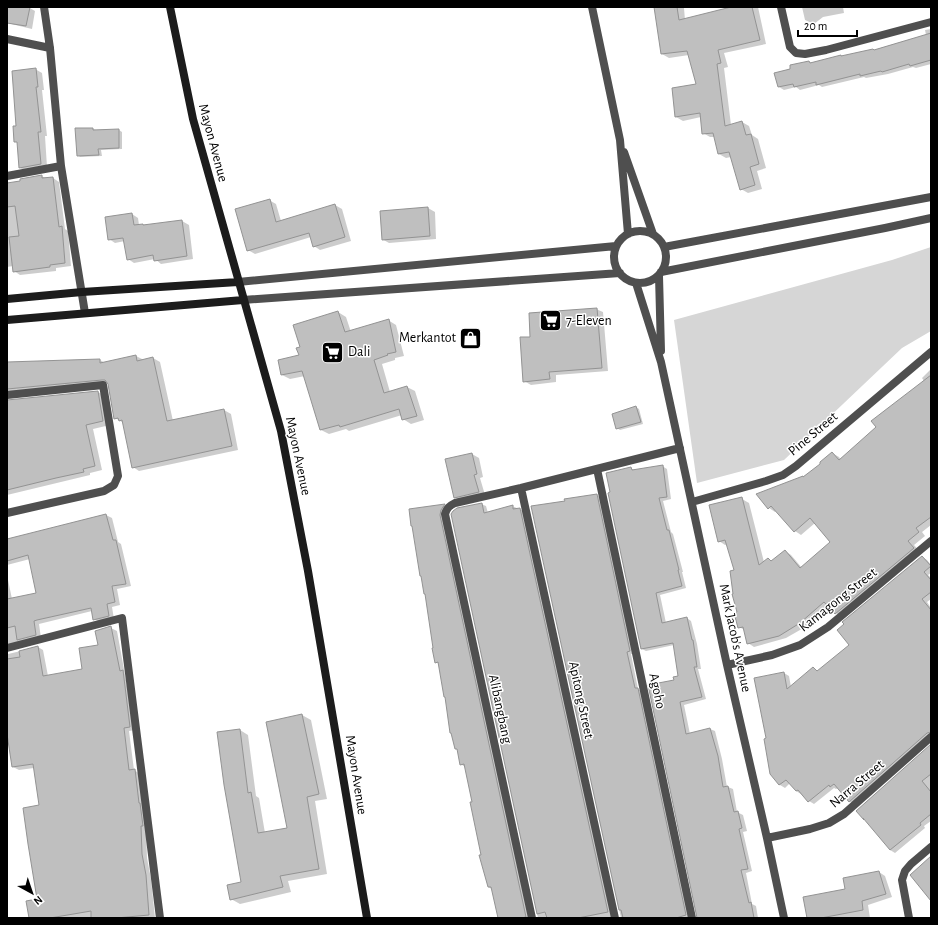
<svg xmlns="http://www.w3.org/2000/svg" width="938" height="925" font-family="'Alegreya Sans',sans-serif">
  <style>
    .green { fill: #d6d6d6 }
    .shadow { fill: #0003 }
    .building { fill: #bfbfbf; stroke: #939393 }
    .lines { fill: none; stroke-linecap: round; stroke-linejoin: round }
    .street { stroke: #4f4f4f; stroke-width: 8 }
    .secondary { stroke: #1c1c1c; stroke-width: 8 }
    .labels { text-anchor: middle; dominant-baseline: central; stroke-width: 3; stroke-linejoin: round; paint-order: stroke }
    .street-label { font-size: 14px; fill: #000; stroke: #fff }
    .poi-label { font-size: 14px; fill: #000; stroke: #fff; text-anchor: start }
  </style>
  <rect width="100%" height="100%" fill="#fff"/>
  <!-- green -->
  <path class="green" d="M931,247V331L902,348L784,460L697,483L674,320L892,260Z"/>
  <!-- shadow -->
  <path class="shadow" d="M7,7H28L35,11L32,29L7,23Z
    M658,7H681L684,8L685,20L735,7H758L766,44L724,53L728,67L724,68L731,125L742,122L749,126L752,135L758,139L766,168L757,171L762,189L748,193L741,189L731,157L726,158L719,154L715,137H710L703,133L701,117L683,121L676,117L697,85L689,55L669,58L662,54Z
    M802,7H843L844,13L823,17L814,24L805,20Z
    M931,29V64L916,68L913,67L888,74L866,78L864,77L822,87L819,85L800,90L796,87L784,90L779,87L776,73L791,69L809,62L812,63L874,50L926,35L925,30Z
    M35,69L42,73L44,90H42L47,136H45L47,167L26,171L20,168L18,142L15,141L18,127Z
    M93,129L96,130H119L122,132V149L101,150L102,156L80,157L78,155Z
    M42,176L46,179L53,178L59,182L65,229L68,231L71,266L56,268V271L20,275L14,271L13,266L7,267V184L21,182Z
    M269,200L276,204L281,221L335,205L342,209L351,241L320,250L314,246L311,237L255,254L248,250Z
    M428,208L435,212L436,239L389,243L382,239L381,212Z
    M132,214L138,218L139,225H142L145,226L182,221L189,225L193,259L161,264L155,259L134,263L128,259L125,241L115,243L109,239Z
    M596,309L603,312L608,371L556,375V382L531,385L524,381L531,337Z
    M338,312L346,317L351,332L388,320L396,325L404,356L395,358V360L382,364L390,392L407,387L415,391L424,420L411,424L403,419L402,415L349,431L346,429L329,434L321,430L305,376L290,379L282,375L300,356Z
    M136,356L144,360L153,358L160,362L173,421L224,410L231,414L238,450L139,471L133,467L123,422H122L115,418L109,383L14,393L10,394L8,400L9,401L98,392L105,396L110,425L93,429L102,470L90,473V475L7,495V363L100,360L105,363Z
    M931,369V525L922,532L925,536L914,545L920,552L842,617L836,613L830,606L807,626L786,638L754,647L748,643L745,630L739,627L735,571L728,544L725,545L719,541L742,499L749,503L764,562L768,559L772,561L785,551L791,555L802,568L832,542L815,523L801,535L795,531L777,510L775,512L769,508L803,477L822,464L832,453L839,457L841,460L877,427L924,381L922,378Z
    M636,407L639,409L643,424L620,430L617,428Z
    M472,454L479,458L483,477L480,478L485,495L461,501L454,497Z
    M662,466L667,469L671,499L663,501L671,532L673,534L683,572H682L686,588L660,595L666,623L687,618L691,621L697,644L701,669H698L706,699L684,705L690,734L710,729L715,731L722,759L727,787H728L733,789L737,812L743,815L747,831L743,832L752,871L746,873L752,904L756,906L758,918H698L675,681L679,677L674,645L646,651L642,649L631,468L635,471Z
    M597,495L601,498L634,654H631L638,689L642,691L690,918H621L532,507L566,501Z
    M481,504L486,506L488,513L512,506L524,511L613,918H538L452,515Z
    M444,505L448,507L445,512L530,918H499L492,889L488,887L473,803L465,767L461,764L458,750L456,749L446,697L439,664L436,662L435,648L413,526Z
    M106,515L112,518L118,542L121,544L131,586L117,589L120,605L112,607L114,619L100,622L94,619L92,611L43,623L39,624L41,638L8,647L7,653V575L12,599L37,594L30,559L7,565V540Z
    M922,557L927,560L931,565V573L928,575L931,578V599L927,602L931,608V737L854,804L850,802L838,788L836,789L834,788L814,804L809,801L801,794L796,791L790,783L785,788L780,785L771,774L784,673L789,676L791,687L814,669L818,671L850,645Z
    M111,628L117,631L135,730L129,731L134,770L140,774L146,829L147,858L151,879L155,918H30L38,900L41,806L34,768L19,770L13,767L7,727V653L8,654L38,647L43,650L48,676L83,670Z
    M302,715L311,720L327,799L315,801L327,874L288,881L291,892L240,904L231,899L242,883L240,730L248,735L256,796L259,798L265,833L289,829Z
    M931,746V821L924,826L925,828L895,853L890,850Z
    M879,872L885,876L892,897L868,905L870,918H808L846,890Z"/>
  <!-- building -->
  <path class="building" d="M7,7H30L26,26L7,23Z
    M654,7H677L679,20L731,7H752L760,40L718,50L721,63L717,64L725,126L742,121L746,135L751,134L759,164L750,167L755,185L740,190L729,152L718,154L713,133L702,134L700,113L675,117L672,88L696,84L687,51L661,54Z
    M931,33V60L910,66L909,64L882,72L881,71L860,76V74L816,85V82L794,87L793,84L778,87L774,73L790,69V65L809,61L810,63L841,55V56L873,49L874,50Z
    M36,68L38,87H36L41,132H38L41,164L19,168L17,142H14L13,126H16L12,71Z
    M75,128H93V130L119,129V148L98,149L99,155L77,156Z
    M42,175V178L53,177L59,227L62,226L65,263L50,265V267L13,272L9,237L19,236L15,206L7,207V183L20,181V179Z
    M270,199L276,222L335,204L345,237L313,247L309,233L247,251L235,209Z
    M428,207L430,236L382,240L380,211Z
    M132,213L134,225L143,224V225L182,220L187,256L154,261L153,255L127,260L123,238L108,240L105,217Z
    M597,308L602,368L549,372L550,379L523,382L520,337H530L529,313Z
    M338,311L345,332L389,319L396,352L387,354L388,355L374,360L384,393L407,386L417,416L402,420L399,409L340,427L339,425L320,430L302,371L281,375L278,360L299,355L296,348L300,347L293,325Z
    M136,355L137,361L153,357L167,421L224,409L232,446L132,468L122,420L119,421L118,418L114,419L108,384L105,380H102L7,389V362L100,359V363Z
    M931,375V517L916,528L919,532L908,541L914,548L835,614L824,602L800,623L779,636L747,644L743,627L738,628L734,613L737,612L732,594H733L730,571L734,570L725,540L718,542L709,505L742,497L759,565L768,558L771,561L785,550L800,568L830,542L810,518L794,532L771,506L768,509L756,494L803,476V477L820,464V462L832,452L839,460L876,427L871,421Z
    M98,391L103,421L86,425L95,466L83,469L84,472L56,478L7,490V400Z
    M636,406L641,422L616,429L612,414Z
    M472,453L477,474L474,475L479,492L454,498L445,459Z
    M663,465L667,497L659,498L667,530H669L679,570H678L682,586L656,593L662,623L687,617L692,640H693L697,667H694L702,697L680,702L686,734L710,728L718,756L723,787L728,786L734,812L738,811L742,828L739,829L748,869L741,870L749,903L751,902L754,918H697L648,685L674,680L673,677L678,676L673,643L641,649L608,493L610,492L606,473L631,467L632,470Z
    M597,494L630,651L627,652L635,688H638L686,915L676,918H623L621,910H619L531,506L565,501L564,499Z
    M482,503L484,513L513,505V509L520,508L608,912L578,918H547L545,912L537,914L451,514L453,511L457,508Z
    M445,504L441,510L440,515L526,917L521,918H498L491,887H488L479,855H481L470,802H472L464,764L460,765L457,749H455L451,733H450L445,697H444L438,662L435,663L432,648H433L425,594H424L421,576H420L412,526H411L409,509Z
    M106,514L113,540H116L126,584L112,586L115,602L107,604L109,616L93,620L91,608L37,620L34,621L36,635L17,640L15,626L7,628V599L36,593L28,555L7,561V539Z
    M922,556L931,566L924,572L931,580V592L922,599L931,610V732L927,733L849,802L834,784L830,787L829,785L808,802L798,790L796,791L786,780L779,785L770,774L764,739L766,738L754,678L784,672L787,689L813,667L817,671L849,645L837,630L844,624L842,622Z
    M111,626L120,671L123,670L130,727L124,728L129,770L135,769L139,803H140L143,826H141L142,854L146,875L149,915L116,918H91V911L50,918H29L26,901L37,899L28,844L23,808L39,805L33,764L12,767L7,734V659L20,657L19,651L38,646L43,676L82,669L79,648L98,645L95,631Z
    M302,714L319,794L307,797L319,869L280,876L283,887L230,900L227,885L241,882L224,785L217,732L240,729L248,793L251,792L258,833L287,828L266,722Z
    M931,744V774L922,781L931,792V814L920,823L921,825L890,850L863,818L864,820L856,811Z
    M931,856V901L910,875Z
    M879,871L886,894L862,901L863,910L821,918H807L803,897L845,889L843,878Z"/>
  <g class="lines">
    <!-- street -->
    <path class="street" d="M44,7L50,48L61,166L85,313
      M592,7L620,140L628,234
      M781,7L790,47L796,53L805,54L826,50L931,22
      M7,39L50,48
      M624,152L653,234
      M7,176L61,166
      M614 257a26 26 0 1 1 52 0a26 26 0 1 1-52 0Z
      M664,247L931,197
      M661,272L885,228L931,218
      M659,276L661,351
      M238,282L616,246
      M636,283L661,362L727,665L767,838L784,918
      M243,300L620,273
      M7,395L103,385L118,476L114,485L104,491L7,513
      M597,469L692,918
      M521,488L615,918
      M692,502L766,481L783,475L796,466L931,352
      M7,648L122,618L160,918
      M727,665L772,655L800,645L828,627L931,541
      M767,838L810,829L829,823L844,814L931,737
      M532,918L445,514C447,508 449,506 455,503L521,488L680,448
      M909,918L902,880L905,871L911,864L931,847"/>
    <!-- secondary -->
    <path class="secondary" d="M170,7L193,119L281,431L308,571L367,918
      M7,299L82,292L238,282
      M7,320L243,300"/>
  </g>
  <!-- icons -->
  <defs>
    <symbol id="supermarket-square" viewBox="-11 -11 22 22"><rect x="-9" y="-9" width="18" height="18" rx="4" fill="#000" stroke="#fff"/><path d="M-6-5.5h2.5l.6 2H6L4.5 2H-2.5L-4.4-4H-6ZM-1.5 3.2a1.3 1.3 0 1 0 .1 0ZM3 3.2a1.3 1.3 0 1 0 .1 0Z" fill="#fff"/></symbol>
    <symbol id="shop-square" viewBox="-11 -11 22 22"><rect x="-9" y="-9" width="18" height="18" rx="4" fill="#000" stroke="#fff"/><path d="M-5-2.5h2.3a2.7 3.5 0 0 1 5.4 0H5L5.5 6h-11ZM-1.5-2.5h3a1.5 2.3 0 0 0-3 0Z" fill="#fff"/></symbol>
  </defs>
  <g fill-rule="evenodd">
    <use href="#supermarket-square" x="538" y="308" width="25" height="25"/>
    <use href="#shop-square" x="458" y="326" width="25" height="25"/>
    <use href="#supermarket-square" x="320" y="340" width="25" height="25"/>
  </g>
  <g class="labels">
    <!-- street labels -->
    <g class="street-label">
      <text transform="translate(213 143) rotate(75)">Mayon Avenue</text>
      <text transform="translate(813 434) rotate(-40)">Pine Street</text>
      <text transform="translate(298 456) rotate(78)">Mayon Avenue</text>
      <text transform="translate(838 600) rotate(-38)">Kamagong Street</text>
      <text transform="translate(735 638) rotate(78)">Mark Jacob's Avenue</text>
      <text transform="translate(657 691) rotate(78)">Agoho</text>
      <text transform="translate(581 700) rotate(78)">Apitong Street</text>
      <text transform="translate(500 709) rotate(78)">Alibangbang</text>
      <text transform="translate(356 775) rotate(81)">Mayon Avenue</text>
      <text transform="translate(857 784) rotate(-40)">Narra Street</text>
    </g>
    <!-- poi labels -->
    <g class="poi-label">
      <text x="566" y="321">7-Eleven</text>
      <text x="456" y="338" text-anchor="end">Merkantot</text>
      <text x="348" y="352">Dali</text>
    </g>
  </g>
  <!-- border -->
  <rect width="938" height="925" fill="none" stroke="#000000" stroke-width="16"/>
  <!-- north arrow -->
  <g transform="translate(32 893) rotate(140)" stroke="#ffffff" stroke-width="3" paint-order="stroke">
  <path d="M0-3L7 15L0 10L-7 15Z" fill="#000000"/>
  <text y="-6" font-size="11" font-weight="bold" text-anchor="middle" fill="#000000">N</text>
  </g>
  <!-- scale -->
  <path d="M798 30v6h59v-6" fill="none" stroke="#000000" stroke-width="2"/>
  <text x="804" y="30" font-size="12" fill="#000000" stroke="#ffffff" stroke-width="3" paint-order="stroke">20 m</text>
</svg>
